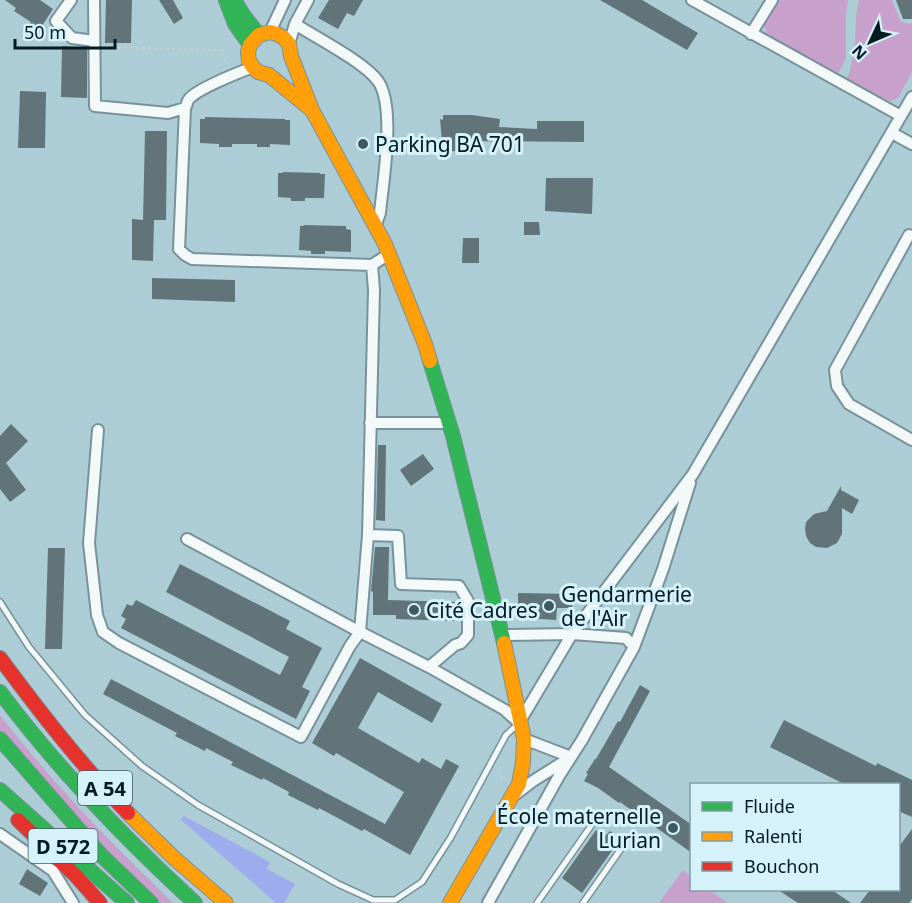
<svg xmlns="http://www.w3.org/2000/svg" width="912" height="903" font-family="'Noto Sans',sans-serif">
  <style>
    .green { fill: #c7a0cc }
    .water { fill: #9caced }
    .building { fill: #617479 }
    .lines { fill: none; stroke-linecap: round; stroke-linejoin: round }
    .lane-casing { stroke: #79929a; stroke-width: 8 }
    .street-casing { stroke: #79929a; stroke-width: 14 }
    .fast-casing { stroke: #79929a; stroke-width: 16 }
    .slow-casing { stroke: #79929a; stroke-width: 16 }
    .jam-casing { stroke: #79929a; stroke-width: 16 }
    .path { stroke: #c4cfd2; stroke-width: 2; stroke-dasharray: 3 3; stroke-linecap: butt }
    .lane { stroke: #f3f8f9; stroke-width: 5 }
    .street { stroke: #f3f8f9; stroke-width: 10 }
    .fast { stroke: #30b455; stroke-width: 14 }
    .slow { stroke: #ff9f0a; stroke-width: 14 }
    .jam { stroke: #e5322d; stroke-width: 14 }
    .poi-dot { fill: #3e5960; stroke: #d5f2fa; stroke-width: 2 }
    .labels { text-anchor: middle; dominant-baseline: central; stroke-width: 6; stroke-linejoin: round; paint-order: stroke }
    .shield { fill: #d5f2fa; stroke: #425b61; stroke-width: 1.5 }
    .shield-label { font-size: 20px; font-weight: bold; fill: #031a20 }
    .poi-label { font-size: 21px; fill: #031a20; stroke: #d5f2fa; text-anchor: start }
  </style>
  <rect width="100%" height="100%" fill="#adcdd6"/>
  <!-- green -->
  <path class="green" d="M776,0H848L846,15V58L839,72L835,73L768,36L764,25L767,14Z
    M859,0H892L900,21L910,24L912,22V72L898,98L891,101L885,100L847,79C851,68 853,57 855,45C856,30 855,15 859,0Z
    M0,715C22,743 45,771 69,797C102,834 138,868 173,903H159L116,862L0,730Z
    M683,870L691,877L692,890H709L728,903H659Z"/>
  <!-- water -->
  <path class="water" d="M184,816L270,862L267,869L295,884L284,903H276L180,819Z"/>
  <!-- building -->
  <path class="building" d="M5,0H40L53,9L38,32L29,26L31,22L14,11L16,8Z
    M106,0H132L131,43H105Z
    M159,0H173L183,18L174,24Z
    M329,0H363L354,16L347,13L338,29L318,18Z
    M600,0H642L698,33L687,50Z
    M896,0H912V19H903Z
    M62,46L87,48V98L61,97Z
    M20,91L46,92L45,148H18Z
    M443,115H472L500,119L499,127L537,129V121H584V142L464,141L463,152L452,151V141H442L440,119L443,120Z
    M205,117L285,119V120H290V145L270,144V147H257V144H232V147H219V144L200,143V119H205Z
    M145,131H167L166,220H154L153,261L132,260V219L143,220Z
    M283,172L320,173V174H325L324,198H305V201H291V198L278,197V173H283Z
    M546,178H593L592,214L545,211Z
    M524,222H539L540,235H524Z
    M303,225L346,226V229L351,230V252L325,251V254H311V251L299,250L300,226H304Z
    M463,238H479V263H462Z
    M152,278L235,280V302L152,299Z
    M11,424L28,441L6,463L26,490L10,502L0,489V436Z
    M378,445H386L385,521L376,520Z
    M423,454L434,469L411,486L400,470Z
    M841,486V490L859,500L852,514L842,508V534L837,543L827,548L816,547L810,543L806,536L805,529L806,522L814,514L827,511Z
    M375,547H389L388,600L455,602L454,621L396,619V615H373V592L371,591Z
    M48,548H65L62,649H45Z
    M180,564L290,621L286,629L322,648L302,687L310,691L296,719L121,628L126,619L121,616L127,604L132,606L136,600L280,675L289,657L166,592Z
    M518,593L573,594L572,608H557L556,620L526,618L527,605H518Z
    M360,658L442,704L432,723L378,692L358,728L419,763L422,758L441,769L446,759L459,766L410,855L364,829L362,831L319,808L318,810L288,795L289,792L263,778L262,780L231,765L233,762L206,748L205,751L175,736L177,733L103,694L111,679L385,824L404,792L336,753L334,756L312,743Z
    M640,685L650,691L609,767L692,825V853L620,802L619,803L598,788L584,781L588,774L586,773L595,759H596L618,721L620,722Z
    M784,720L876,766L877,763L912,780V817L898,811V784H844L770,747Z
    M912,829V899L909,903H860L870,890H898V848Z
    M596,830L605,836L610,831L618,837L614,843L616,845L582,893L562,878Z
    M27,869L48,883L40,896L19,884Z
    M778,890H832L851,903H798Z"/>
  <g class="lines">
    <defs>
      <path id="lane" d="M0,602L29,647L85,715L142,766L198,805L338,884L373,900H395L422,882L451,837L506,735L517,725
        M537,903L593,823
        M583,903L623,846"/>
      <path id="street" d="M71,0L56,21L72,38L94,41
        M94,0L95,106L168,113L185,108
        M692,0L901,116
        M295,24C317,38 364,62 378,81C396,107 383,181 380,213L376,224
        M270,32L285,0
        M751,34L772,0
        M289,44L295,24L308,0
        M253,67C240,72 197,89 189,99C187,101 187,105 185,108L179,249L185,255L192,259L372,265
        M892,133L912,144
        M909,235L835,370L837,386L849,404L912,440
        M389,254L372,265L374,290L368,535L360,632L429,667L505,710L519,723L572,634L693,474L912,97
        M370,423H448
        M98,430L89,543L97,615L103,632L119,643L301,737L350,646L360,632L187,539
        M368,535L398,536L401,584L459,586L468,601V635L461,643L455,645L429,667
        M502,635L572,634L626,638L634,647
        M524,739L571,757
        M516,794L533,781L568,759
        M0,834L53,871L73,903
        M488,903L559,776L582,740L634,647L663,569L690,483"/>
      <path id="fast" d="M226,0L235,24L250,45
        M234,0L244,16L259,35
        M430,361L453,436L504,643
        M0,692C58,769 124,838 195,903
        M0,739L101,855L151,903
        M0,790L127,903"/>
      <path id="slow" d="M312,110L269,75L258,72L253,67L249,61L248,52L250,45L259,35L270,32L277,34L284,38L289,44L291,56L312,110L385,244L425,344L430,361
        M128,813L174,858L226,903
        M450,903L519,784L523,762L524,739L504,643"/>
      <path id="jam" d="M0,658C40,712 81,765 128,813
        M18,820L76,876L100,903"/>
    </defs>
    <!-- lane casing -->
    <use href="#lane" class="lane-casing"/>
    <!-- street casing -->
    <use href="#street" class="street-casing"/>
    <!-- fast casing -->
    <use href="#fast" class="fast-casing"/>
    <!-- slow casing -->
    <use href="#slow" class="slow-casing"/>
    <!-- jam casing -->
    <use href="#jam" class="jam-casing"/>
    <!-- path -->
    <path class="path" d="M106,47L222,50V57L229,63
      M498,771L503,782"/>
    <!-- lane -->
    <use href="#lane" class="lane"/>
    <!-- street -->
    <use href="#street" class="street"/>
    <!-- fast -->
    <use href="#fast" class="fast"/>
    <!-- slow -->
    <use href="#slow" class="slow"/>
    <!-- jam -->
    <use href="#jam" class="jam"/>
  </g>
  <!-- markers -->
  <g class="poi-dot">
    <circle cx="363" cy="144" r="6"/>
    <circle cx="549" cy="606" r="6"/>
    <circle cx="414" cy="610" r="6"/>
    <circle cx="673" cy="828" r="6"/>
  </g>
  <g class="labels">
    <!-- shield labels -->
    <g class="shield">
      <rect x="78" y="771" width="54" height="34" rx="4.5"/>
      <rect x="28.5" y="829" width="69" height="34" rx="4.5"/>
    </g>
    <g class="shield-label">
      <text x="105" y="788">A 54</text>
      <text x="63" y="846">D 572</text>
    </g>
    <!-- poi labels -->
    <g class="poi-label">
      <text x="375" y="144">Parking BA 701</text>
      <text x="561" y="594">Gendarmerie<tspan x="561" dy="24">de l'Air</tspan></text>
      <text x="426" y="610">Cité Cadres</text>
      <text x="661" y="816" text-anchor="end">École maternelle<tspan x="661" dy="24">Lurian</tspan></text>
    </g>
  </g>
  <!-- legend -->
  <rect x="690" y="783" width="210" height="108" fill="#d5f2fa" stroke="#819ca3" stroke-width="1.5"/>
  <rect x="702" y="802" width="30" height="9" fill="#30b455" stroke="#819ca3" stroke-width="1.5"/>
  <text x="744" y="813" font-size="18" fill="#031a20">Fluide</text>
  <rect x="702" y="832" width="30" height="9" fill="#ff9f0a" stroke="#819ca3" stroke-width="1.5"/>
  <text x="744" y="843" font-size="18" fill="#031a20">Ralenti</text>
  <rect x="702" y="862" width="30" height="9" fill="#e5322d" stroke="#819ca3" stroke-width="1.5"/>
  <text x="744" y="873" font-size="18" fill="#031a20">Bouchon</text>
  <!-- north arrow -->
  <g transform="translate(870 42) rotate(226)" stroke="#d5f2fa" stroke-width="4.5" paint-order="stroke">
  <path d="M0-4.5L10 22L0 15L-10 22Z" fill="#031a20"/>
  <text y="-9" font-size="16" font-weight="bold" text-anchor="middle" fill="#031a20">N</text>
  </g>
  <!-- scale -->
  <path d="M15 39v9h100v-9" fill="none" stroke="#031a20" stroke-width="3"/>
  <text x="24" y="39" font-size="18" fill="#031a20" stroke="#d5f2fa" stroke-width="4.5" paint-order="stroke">50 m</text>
</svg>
